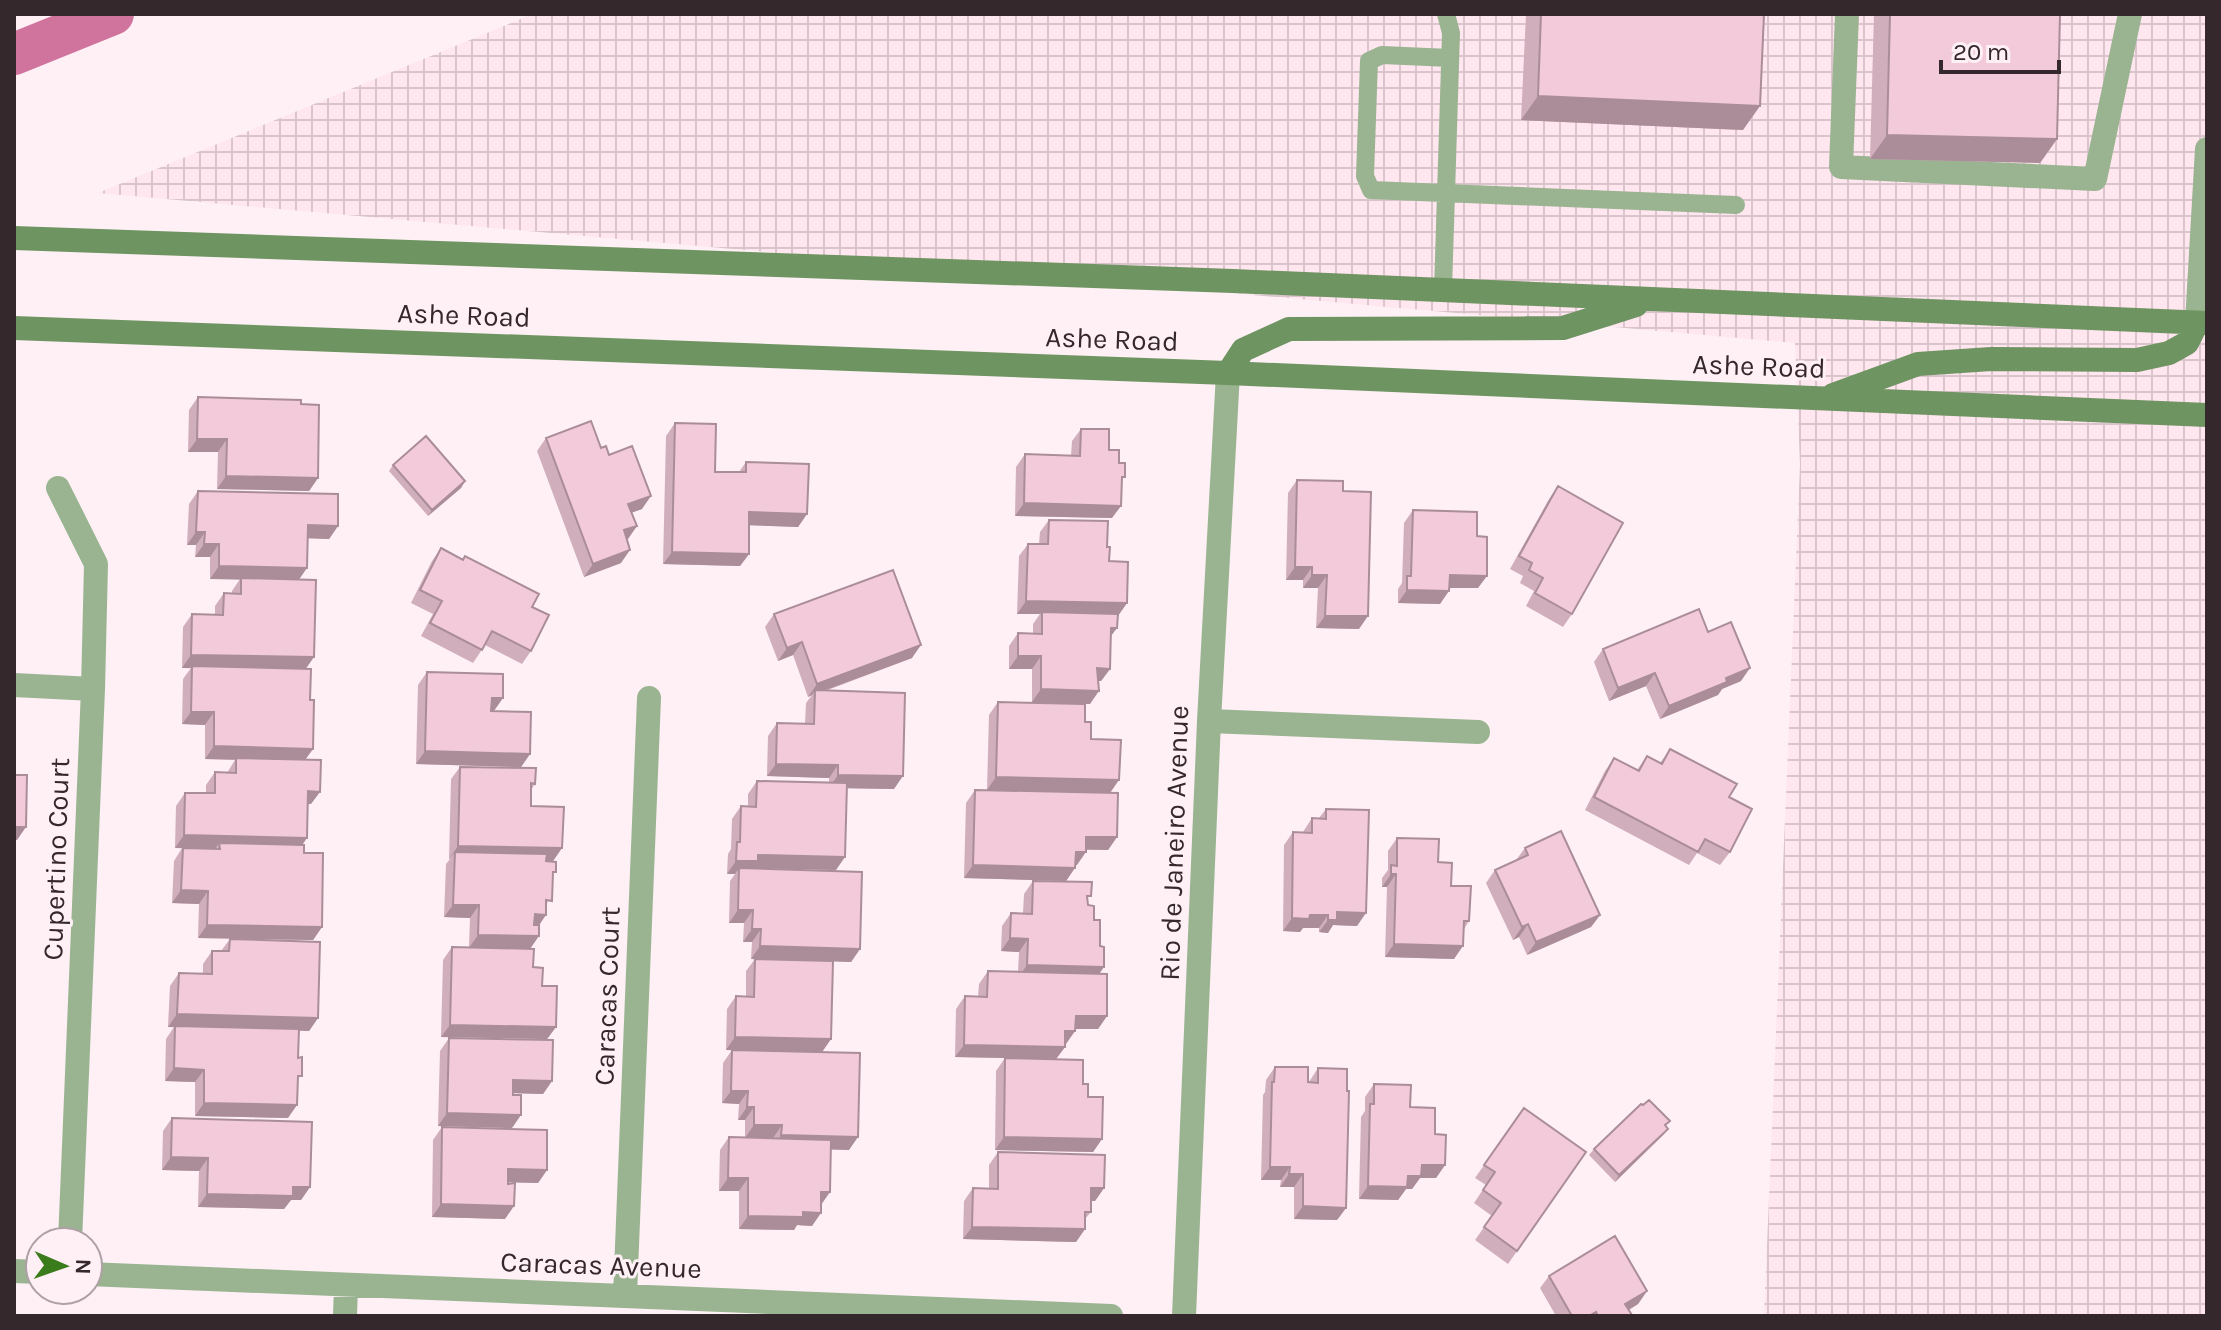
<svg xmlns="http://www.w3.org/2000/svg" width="2221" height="1330" font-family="Karla,sans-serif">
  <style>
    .industrial { fill: url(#industrial-grid) }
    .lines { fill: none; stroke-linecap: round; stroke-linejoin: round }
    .canal { stroke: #d0739d; stroke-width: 42 }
    .lane { stroke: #9ab491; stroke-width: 18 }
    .street { stroke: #9ab491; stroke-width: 24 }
    .secondary { stroke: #6e9461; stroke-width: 24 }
    .wall { fill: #d1aebb }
    .shaded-wall { fill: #aa8d99 }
    .building { fill: #f3cada; stroke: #aa8d99; stroke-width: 2 }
    .labels { text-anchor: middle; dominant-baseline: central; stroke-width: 6; stroke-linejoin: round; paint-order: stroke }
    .street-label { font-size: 28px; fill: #35282d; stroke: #fef0f5 }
  </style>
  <defs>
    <pattern id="industrial-grid" width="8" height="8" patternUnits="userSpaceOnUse" patternTransform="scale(2)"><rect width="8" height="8" fill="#ffe6ef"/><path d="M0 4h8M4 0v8" fill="none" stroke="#dbc5cd"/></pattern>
  </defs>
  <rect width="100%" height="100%" fill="#fef0f5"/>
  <!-- industrial -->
  <path class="industrial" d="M533,14H2207V1316H1764L1800,465L1795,343L98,193Z"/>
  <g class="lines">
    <!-- canal -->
    <path class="canal" d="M14,54L113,14"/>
    <!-- lane -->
    <path class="lane" d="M1450,58L1382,55L1369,61L1365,176L1371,190L1736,205
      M1443,290L1451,33L1446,14"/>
    <!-- street -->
    <path class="street" d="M1847,14L1841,167L2095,179L2130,14
      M2197,323L2207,149
      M58,488L96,564L93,689L70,1242
      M14,685L93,689
      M1209,721L1478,732
      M14,1271L40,1272
      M88,1274L1111,1316
      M625,1296L649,698
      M345,1316L346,1285
      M1184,1316L1209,721L1228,373"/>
    <!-- secondary -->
    <path class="secondary" d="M14,238L1233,281L2207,323
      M14,328L1228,373L2207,415
      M1228,373L1243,350L1289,329L1563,328L1636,305
      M1833,395L1918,364L1991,359L2137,360L2169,353L2187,343L2197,323"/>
  </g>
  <!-- wall -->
  <path class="wall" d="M1526,14H1764L1743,130L1521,120Z
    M1874,14H2060L2057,139L2040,163L1870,159Z
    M198,397L301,404L318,478L309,491L217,489L218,452H188L189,410Z
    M675,423L715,472H739L746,462L807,514L798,527L749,525V554L740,566L663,564L666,436Z
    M1081,429L1109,450L1119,463L1112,518L1015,516L1016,467L1025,454L1071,456L1072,441Z
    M546,438L601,448L609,455L642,509L631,513L621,563L584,577L537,451Z
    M393,465L465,481L461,488L428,516L389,471Z
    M1297,480L1343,491L1359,629L1316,628L1318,588H1303V580H1286L1288,493Z
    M1558,486L1572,614L1563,627L1526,606L1534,591L1520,583L1523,576L1510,569L1549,499Z
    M198,491L338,526L329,539L308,538L299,579L306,669L310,700L313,749L305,760L311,804H307V838L301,845L322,927L313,940L198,938L199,904L172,903L174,861L182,848H175L176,806L185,793H206V785L215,772L227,773L235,760L205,759V725L182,724L183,679L191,668H182L183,627L192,614L215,615V606L224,593H232V591L240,579H210V557H195L196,545H187L189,504Z
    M1413,510L1478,588H1449L1440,604L1398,603V589L1402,583L1404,523Z
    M1049,520L1107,547L1109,561L1127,603L1118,615L1111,637L1110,669L1101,681H1098L1090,704L1032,702V669H1009V646L1018,633H1033V624L1040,614H1017L1019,556L1028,544H1039L1040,532Z
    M441,548L463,559L465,556L532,607L531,651L522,664L485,645L473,663L421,636L433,614L411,603L432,561Z
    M774,614L912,658L825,691L894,789L847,788L836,870L753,868L752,869L860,949L851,962L833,961L831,1039L822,1052L726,1050L727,1009L736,996L746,997V971L755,959H751L752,942H743L744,923H729L730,881L735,874H727L728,854L731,849L732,819L741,806L748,807V794L757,781L829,782V778L767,776L768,736L777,723L805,724L806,703L812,695L808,697L793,655L778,661L765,627Z
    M1708,632L1741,681L1722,689L1718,695L1660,719L1646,686L1609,701L1594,662L1603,649Z
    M427,672L494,711L530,754L521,767L416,764L418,685Z
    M998,702L1085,722L1110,793L1117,837L1108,850H1086L1066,881L964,878L966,803L975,790H987L989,715Z
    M1670,749L1729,797L1730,852L1720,865L1697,853L1689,865L1585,810L1605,771L1614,758L1637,770L1647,756L1660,763Z
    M460,767L535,784L531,790V806L562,848L553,861V876L546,909L530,949L533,967L542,986L556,1027L547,1039L441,1037L443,960L452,947H469L470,918L444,917L446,864L450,859H449L451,779Z
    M1326,809L1357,926L1333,925L1328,933L1319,932V928H1303L1300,932L1283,931L1284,845L1293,832H1303L1312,818H1319Z
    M1397,838L1438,862L1469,921L1464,929L1454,959L1385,957L1387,887H1382V878L1388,870V851Z
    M1525,848L1600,915L1591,927L1527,955L1519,937L1513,940L1486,883L1495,870L1516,860Z
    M1033,881L1087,902L1088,905L1094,920L1099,974L1107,1016L1098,1029H1075V1031L1065,1044V1047L1056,1059L1083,1084L1088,1097L1102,1139L1093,1152L995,1150L996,1071L1005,1058L955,1057L956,1009L965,996L978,997L979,984L988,971L1018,972L1019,952L1001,951L1002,926L1011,913H1023L1024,894Z
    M230,939L318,1018L309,1031L299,1030L297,1082L288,1118L195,1116V1082L165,1081L166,1039L174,1027H168L170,986L179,973L203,974V964L212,951H221Z
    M449,1038L552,1081L543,1094L513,1093L512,1128L438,1126L440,1051Z
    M732,1050L849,1150L831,1149L821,1204L812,1226L797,1225L794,1230L739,1229V1191H719L720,1150L729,1137L745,1138V1120H738L739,1104L722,1103L723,1063Z
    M1275,1067L1309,1082L1318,1068L1346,1208L1337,1220L1294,1219V1187H1280L1281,1180H1261L1263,1095L1265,1092L1266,1080Z
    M1374,1084L1410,1107L1435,1134L1445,1165L1436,1178H1420L1412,1189H1406L1398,1200L1359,1199L1361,1117L1365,1111V1097Z
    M1524,1108L1586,1152L1508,1264L1475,1240L1492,1216L1474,1203L1486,1185L1475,1178Z
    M172,1118L310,1187L301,1200H291L284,1209L198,1207L199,1171L162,1170L163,1131Z
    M1666,1126L1668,1129L1663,1135L1615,1182L1589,1155L1594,1149Z
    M442,1127L547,1170L538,1183L508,1182L505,1219L432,1217L433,1140Z
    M998,1152L1104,1188L1095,1201H1091V1212L1085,1219V1229L1076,1242L963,1239L964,1201L973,1188L989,1189V1165Z
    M1549,1276L1647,1291L1638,1304L1629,1310L1631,1316H1556L1540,1288Z"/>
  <!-- shaded-wall -->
  <path class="shaded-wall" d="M1538,96L1760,106L1743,130L1521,120Z
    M1887,135L2057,139L2040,163L1870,159Z
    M197,439H227L218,452H188Z
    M226,476L318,478L309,491L217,489Z
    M465,481L461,488L428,516L432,510Z
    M651,496L642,509L619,517L628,504Z
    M1024,503L1121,506L1112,518L1015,516Z
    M749,512L807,514L798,527L740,525Z
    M308,525L338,526L329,539L299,538Z
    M637,526L628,539L615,543L624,530Z
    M196,532H205L196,545H187Z
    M204,544H219L210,557H195Z
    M630,550L621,563L584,577L593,564Z
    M672,552L749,554L740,566L663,564Z
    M219,566L307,568L298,581L210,579Z
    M1295,567H1312L1303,580H1286Z
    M1312,575H1327L1318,588H1303Z
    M1450,575L1487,576L1478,588H1440Z
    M1407,590L1449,591L1440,604L1398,603Z
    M1026,601L1127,603L1118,616L1042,612L1040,614H1017Z
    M1325,616H1368L1359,629L1316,628Z
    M1111,628H1117L1108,640Z
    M802,642L793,655L778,661L787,648Z
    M921,645L912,658L815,694V690L812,695L808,697L817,684Z
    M191,655L314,657L305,670L182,668Z
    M1018,656H1041L1032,669H1009Z
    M1097,668L1110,669L1101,681H1088Z
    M1750,668L1741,681L1722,689L1718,695L1660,719L1669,706L1726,678Z
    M1655,673L1646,686L1609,701L1618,688Z
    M1041,689L1099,691L1090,704L1032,702Z
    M492,698H503L494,711H483Z
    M191,712H214L205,725L182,724Z
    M214,746L313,749L304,761L205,759Z
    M425,751L530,754L521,767L416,764Z
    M776,764L838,765L829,778L767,776Z
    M838,775L903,776L894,789L829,788Z
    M996,777L1119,780L1110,793L987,790Z
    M308,791L320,792L311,804H299Z
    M14,827H26L17,840H14Z
    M184,835L307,838L298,851L219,843L215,849L175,848Z
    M1086,837H1117L1108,850L1077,849Z
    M458,846L562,848L553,861L455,859V852L449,859Z
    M1076,852H1086L1077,865H1067Z
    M758,855L845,857L836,870L753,868L749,874L739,868L735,874H727L736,861Z
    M973,865L1075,868L1066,881L964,878Z
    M1391,874H1396L1387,887H1382Z
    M181,890L208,891L199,904L172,903Z
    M453,905H479L470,918L444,917Z
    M738,910H753L744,923H729Z
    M1337,912L1366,913L1357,926L1333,925L1328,933L1319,932L1328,920Z
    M535,914L546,915L537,928L526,927Z
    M1310,915H1328L1319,928H1303L1300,932L1283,931L1292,918Z
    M1600,915L1591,927L1527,955L1536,942Z
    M1528,924L1519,937L1513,940L1522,927Z
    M207,925L322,927L313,940L198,938Z
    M752,929H761L752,942H743Z
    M478,935L539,936L530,949L469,948Z
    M1010,938L1028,939L1019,952L1001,951Z
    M1394,944L1463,946L1454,959L1385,957Z
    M760,946L860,949L851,962L751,959Z
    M1027,965L1104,967L1095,980L1018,978Z
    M177,1014L318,1018L309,1031L168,1027Z
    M1076,1016H1107L1098,1029H1067Z
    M450,1025L556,1027L547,1039L441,1037Z
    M1065,1031H1075L1066,1044H1056Z
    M735,1037L831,1039L822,1052L726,1050Z
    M964,1045L1065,1047L1056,1059L955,1057Z
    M174,1068L204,1070L195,1082L165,1081Z
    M513,1080L552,1081L543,1094L504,1093Z
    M731,1091H748L739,1104L722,1103Z
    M204,1103L297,1105L288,1118L195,1116Z
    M747,1107H754L745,1120H738Z
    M447,1113L521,1115L512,1128L438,1126Z
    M754,1125H782L773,1138H745Z
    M1668,1129L1663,1135L1615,1182L1619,1175Z
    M781,1135L858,1137L849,1150L772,1148Z
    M1004,1137L1102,1139L1093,1152L995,1150Z
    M171,1157L208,1158L199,1171L162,1170Z
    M1422,1165H1445L1436,1178H1420L1412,1189H1406L1398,1200L1359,1199L1368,1186L1408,1176Z
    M1270,1167H1290L1281,1180H1261Z
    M508,1169L547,1170L538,1183L499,1182Z
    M1289,1174H1303L1294,1187H1280Z
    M728,1178H748L739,1191H719Z
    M293,1187H310L301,1200H291L284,1209L198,1207L207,1194Z
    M1091,1188H1104L1095,1201H1082Z
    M821,1192H830L821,1205Z
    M441,1204L514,1206L505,1219L432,1217Z
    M1303,1206L1346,1208L1337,1220L1294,1219Z
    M803,1212L821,1213L812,1226L797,1225L794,1230L739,1229L748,1216Z
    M972,1227L1085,1229L1076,1242L963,1239Z
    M1647,1291L1638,1304L1618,1316L1625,1304Z"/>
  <!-- building -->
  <path class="building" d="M1541,14H1764L1760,106L1538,96Z
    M1890,14H2060L2057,139L1887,135Z
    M198,397L301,400V404L319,405L318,478L226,476L227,439H197Z
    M591,421L601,448L606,446L609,455L632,446L651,496L628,504L637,526L624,530L630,550L593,564L546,438Z
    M675,423L716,424L715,472H746V462L809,464L807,514L749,512V554L672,552Z
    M1081,429H1109V450H1119V463H1125V477H1122L1121,506L1024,503L1025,454L1080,456Z
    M426,436L465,481L432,510L393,465Z
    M1297,480L1343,481V491L1371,492L1368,616H1325L1327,575H1312V567H1295Z
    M1558,486L1623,523L1572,614L1535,593L1543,578L1529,570L1532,563L1519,556Z
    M198,491L338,494V526L308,525L307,568L219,566V544H204L205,532H196Z
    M1413,510L1477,512V536L1487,537V576L1450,575L1449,591L1407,590V576H1411Z
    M1049,520L1108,521L1107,547H1110L1109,561L1128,562L1127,603L1026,601L1028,544H1048Z
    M441,548L463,560L465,556L539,594L532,607L549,615L531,651L492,631L482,650L430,623L442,601L420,590Z
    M893,570L921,645L817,684L802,642L787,648L774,614Z
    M241,578L316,580L314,657L191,655L192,614L223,615L224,593L241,594Z
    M1699,609L1708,632L1731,622L1750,668L1726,678L1727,682L1669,706L1655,673L1618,688L1603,649Z
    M1042,612L1118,614L1117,628H1111L1110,669L1097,668L1099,691L1041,689V656H1018V633L1042,634Z
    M192,666L311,669L310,700H314L313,749L214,746V712H191Z
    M427,672L503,674V698H492L491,711L531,712L530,754L425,751Z
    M815,690L905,693L903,776L838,775V765L776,764L777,723L814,724Z
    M998,702L1085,704V722H1091V739L1121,740L1119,780L996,777Z
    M1670,749L1737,784L1729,797L1752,809L1730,852L1705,839L1698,852L1594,797L1614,758L1639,771L1647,756L1662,764Z
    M236,758L321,760L320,792L308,791L307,838L184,835L185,793H215V772L236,773Z
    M460,767L536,768L535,784L531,783V806L564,807L562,848L458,846Z
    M14,775H27L26,827H14Z
    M757,781L847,783L845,857L758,855V861H736L737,842H740L741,806L756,807Z
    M975,790L1118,793L1117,837H1086V852H1076L1075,868L973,865Z
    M1326,809L1369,810L1366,913L1337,912V920H1328V915H1310L1309,919L1292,918L1293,832L1312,833V818L1326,819Z
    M1561,831L1600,915L1536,942L1528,924L1522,927L1495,870L1528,855L1525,848Z
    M1397,838L1439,839L1438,862L1452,863L1451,886H1471L1469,921H1464L1463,946L1394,944L1396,874H1391V865L1397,866Z
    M219,843L304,845V853H323L322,927L207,925L208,891L181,890L183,848L220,849Z
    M455,852L547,854L546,861L556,862V872H553L552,901L546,900V915L535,914L534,925H539V936L478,935L479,905H453Z
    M739,868L862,872L860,949L760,946L761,929H752L753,910H738Z
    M1033,881L1092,882L1091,896H1087L1088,905L1094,906V920H1100V946L1104,947V967L1027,965L1028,939L1010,938L1011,913L1032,914Z
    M230,939L320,942L318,1018L177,1014L179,973L212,974V951H229Z
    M452,947L534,949L533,967L543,968L542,986H557L556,1027L450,1025Z
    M755,959L833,961L831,1039L735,1037L736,996L754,997Z
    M988,971L1107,974V1016H1076L1075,1031H1065V1047L964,1045L965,996L987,997Z
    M175,1026L299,1029L298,1058L302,1057V1076H298L297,1105L204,1103V1070L174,1068Z
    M449,1038L553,1040L552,1081L513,1080V1095H521V1115L447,1113Z
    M732,1050L860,1053L858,1137L781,1135L782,1125H754V1107H747L748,1091H731Z
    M1005,1058L1083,1060V1084H1088V1097H1103L1102,1139L1004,1137Z
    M1275,1067H1308V1082L1318,1083V1068L1347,1069V1091H1349L1346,1208L1303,1206V1174H1289L1290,1167H1270L1272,1082H1274Z
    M1374,1084L1411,1085L1410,1107L1435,1108V1134L1446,1135L1445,1165H1422L1421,1176H1408L1407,1187L1368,1186L1370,1104H1374Z
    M1649,1100L1670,1121L1665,1125L1668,1129L1619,1175L1594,1149L1641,1104L1643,1105Z
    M1524,1108L1586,1152L1517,1251L1484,1227L1501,1203L1483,1190L1495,1172L1484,1165Z
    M172,1118L312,1122L310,1187H293V1196L207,1194L208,1158L171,1157Z
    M442,1127L547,1130V1170L508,1169V1184L515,1183L514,1206L441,1204Z
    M729,1137L831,1140L830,1192H821V1213L803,1212V1217L748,1216V1178H728Z
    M998,1152L1105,1155L1104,1188H1091V1212H1085V1229L972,1227L973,1188L998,1189Z
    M1615,1236L1647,1291L1625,1304L1632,1315L1630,1316H1598L1596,1312L1589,1316H1572L1549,1276Z"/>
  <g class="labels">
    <!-- street labels -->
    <g class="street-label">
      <text transform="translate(464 315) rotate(2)">Ashe Road</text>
      <text transform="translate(1112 339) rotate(2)">Ashe Road</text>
      <text transform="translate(1759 366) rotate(2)">Ashe Road</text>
      <text transform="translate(1174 843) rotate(-88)">Rio de Janeiro Avenue</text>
      <text transform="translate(56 859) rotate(-88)">Cupertino Court</text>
      <text transform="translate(607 996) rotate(-88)">Caracas Court</text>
      <text transform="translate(601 1265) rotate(2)">Caracas Avenue</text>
    </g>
  </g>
  <!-- border -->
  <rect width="2221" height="1330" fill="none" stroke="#35282d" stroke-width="32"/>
  <!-- north arrow -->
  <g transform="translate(64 1266) rotate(92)"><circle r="38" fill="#fef0f5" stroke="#aea0a5" stroke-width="2"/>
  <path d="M0-6L14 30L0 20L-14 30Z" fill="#3a7b1b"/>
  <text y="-12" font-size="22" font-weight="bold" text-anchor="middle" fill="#35282d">N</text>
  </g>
  <!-- scale -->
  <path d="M1941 60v12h118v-12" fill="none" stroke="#35282d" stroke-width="4"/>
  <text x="1953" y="60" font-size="24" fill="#35282d" stroke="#fef0f5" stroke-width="6" paint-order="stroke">20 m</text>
</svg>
